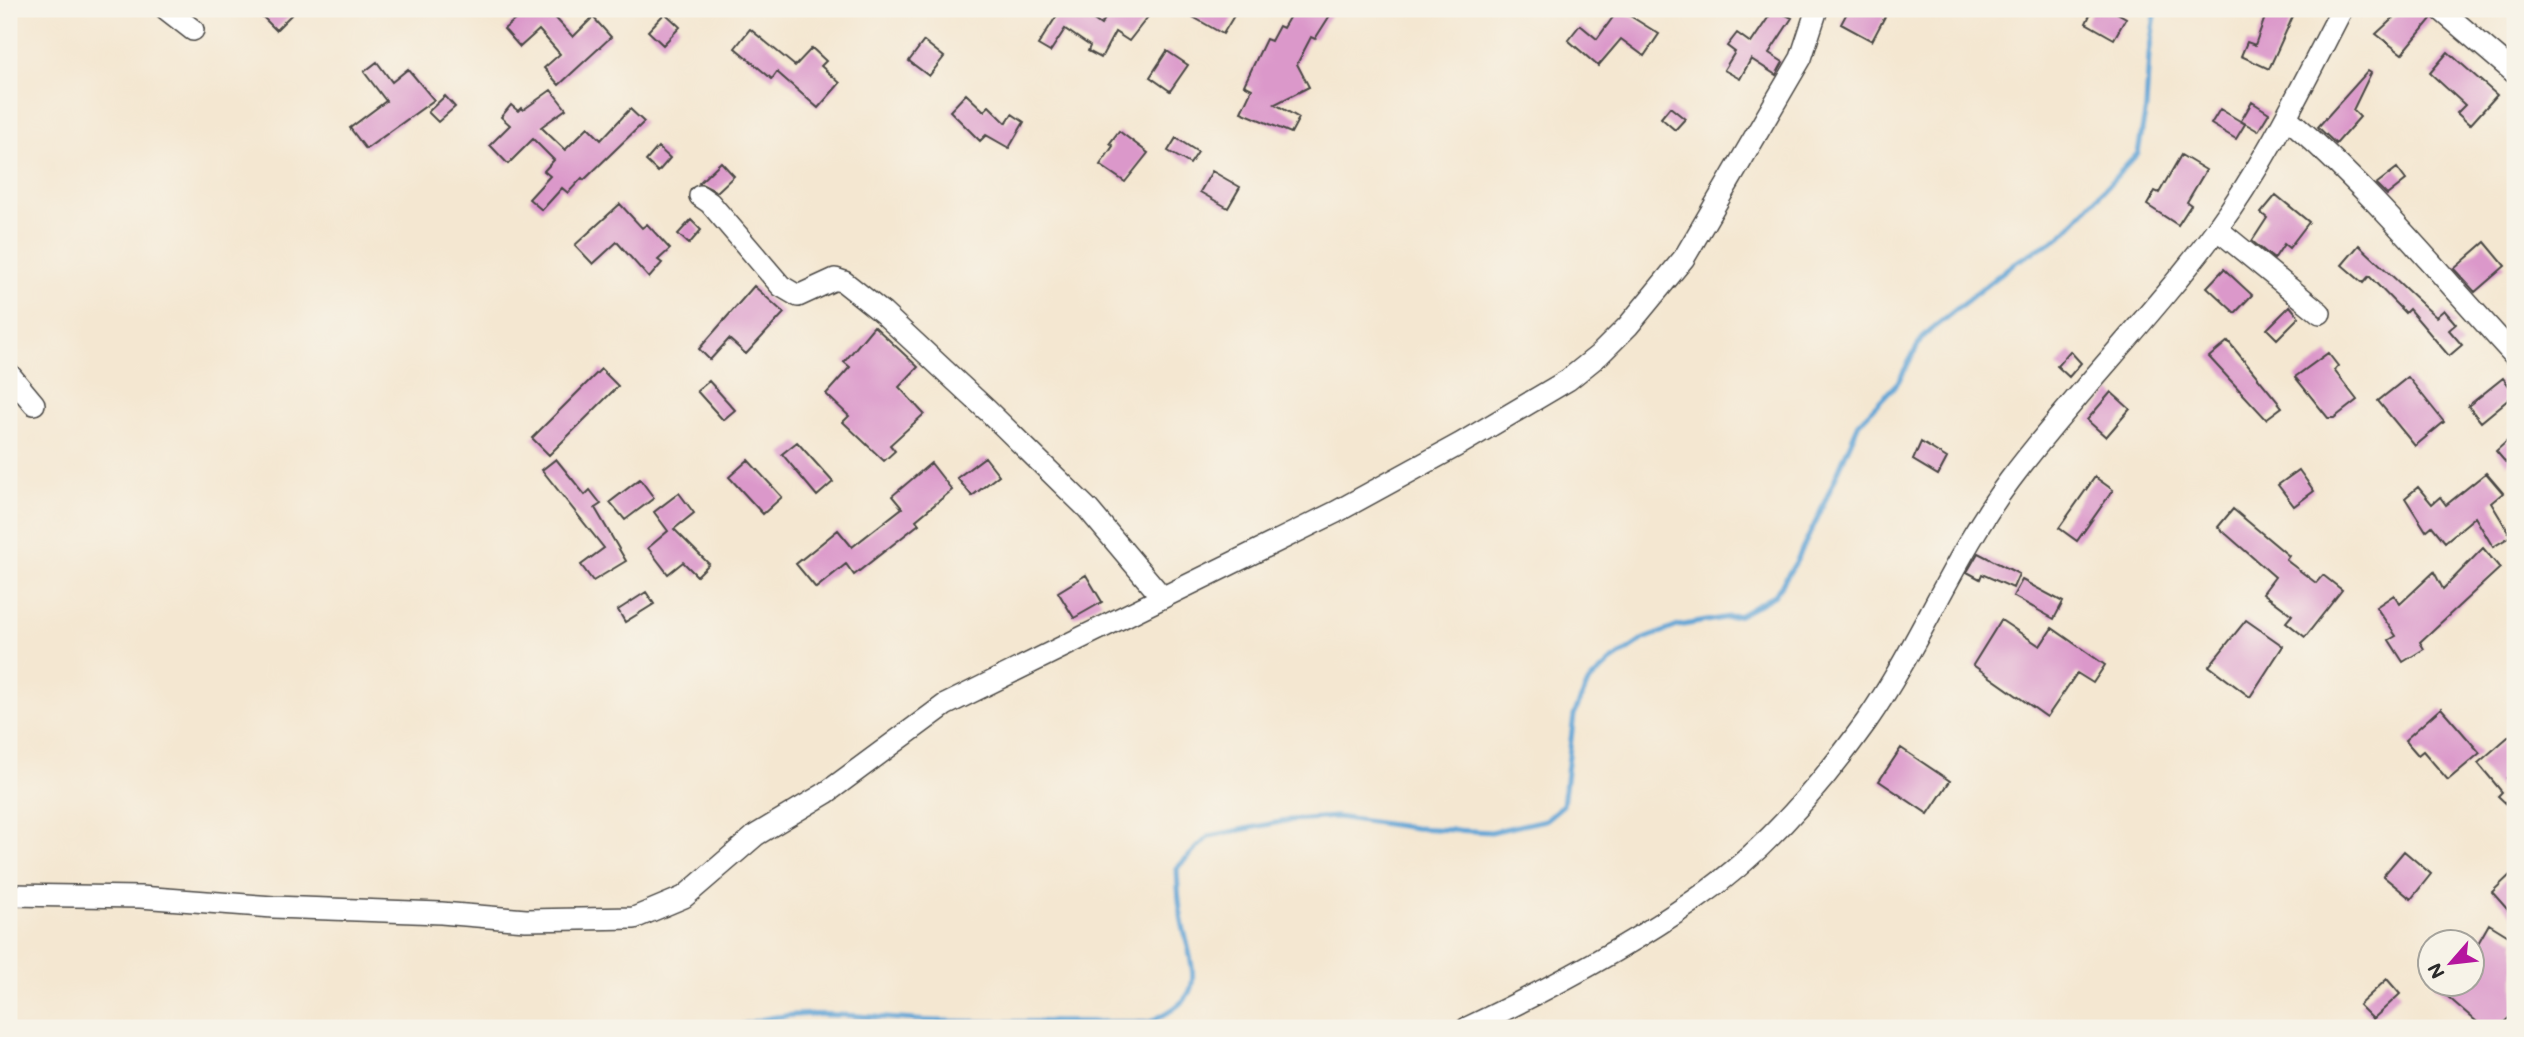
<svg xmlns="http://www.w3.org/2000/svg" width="2524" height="1037" font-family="Mali,sans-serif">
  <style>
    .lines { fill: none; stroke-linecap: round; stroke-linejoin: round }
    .stream { stroke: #60a4d5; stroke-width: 5 }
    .building { fill: #db98ca }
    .street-casing { stroke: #494744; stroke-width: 24 }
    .street { stroke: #fff; stroke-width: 21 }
  </style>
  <rect width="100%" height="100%" fill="#f7f3e8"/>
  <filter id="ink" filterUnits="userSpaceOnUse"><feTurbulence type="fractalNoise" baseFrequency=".0143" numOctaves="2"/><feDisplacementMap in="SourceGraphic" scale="14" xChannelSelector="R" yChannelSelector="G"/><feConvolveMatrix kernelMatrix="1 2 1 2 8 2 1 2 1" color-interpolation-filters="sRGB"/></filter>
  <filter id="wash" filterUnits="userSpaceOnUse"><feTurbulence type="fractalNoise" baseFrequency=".00686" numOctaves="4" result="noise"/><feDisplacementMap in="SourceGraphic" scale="28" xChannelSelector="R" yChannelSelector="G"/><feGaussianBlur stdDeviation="1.57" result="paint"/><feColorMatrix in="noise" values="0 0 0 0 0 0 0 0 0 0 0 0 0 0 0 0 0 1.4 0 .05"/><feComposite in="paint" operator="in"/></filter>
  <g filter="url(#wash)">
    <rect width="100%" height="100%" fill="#f4e7d1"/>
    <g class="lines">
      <!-- stream -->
      <path class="stream" d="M734,1028C793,1003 876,1020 941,1021C1010,1022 1080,1022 1150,1022C1201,997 1197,984 1185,934C1179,912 1178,890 1177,868L1209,836L1291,820L1336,817L1415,828L1491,832L1545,820L1563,805L1574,715L1588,683L1610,662L1644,639L1678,626L1740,615L1775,595L1796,562L1819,515L1859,423L1898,382L1923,336L2014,263L2061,236L2138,153L2146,108L2149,54L2156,9"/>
    </g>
    <g id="blocks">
      <!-- building -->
      <path class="building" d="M255,9H297L276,30Z
        M528,9H540L548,18L552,14L573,37L593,17L611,37L559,85L544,68L560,54L539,30L520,47L504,29Z
        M1061,9H1077L1075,11L1079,14L1081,11L1101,25L1111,9H1154L1129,41L1115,32L1101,58L1088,51L1090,46L1065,29L1050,52L1038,45Z
        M1179,9H1238L1223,34Z
        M1294,9H1334L1315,39L1311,37L1297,64L1309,87L1275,104L1299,118L1291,133L1241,112L1252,89L1244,85L1266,39L1271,41L1279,26L1283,28Z
        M1619,9L1659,34L1644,56L1621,39L1598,66L1568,40L1580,25L1597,39Z
        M1774,9L1792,18L1769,53L1783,62L1776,75L1751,59L1740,79L1724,70L1735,52L1727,46L1737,33L1751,43Z
        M1849,9H1889L1872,41L1841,24Z
        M2093,9H2110L2126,18L2114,39L2086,23Z
        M2268,9L2294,14L2269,69L2241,56L2247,42L2255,45Z
        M2403,9H2424L2431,19L2402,54L2376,34Z
        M665,13L680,27L663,45L648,31Z
        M750,29L795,66L812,48L826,61L821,66L840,83L818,108L777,72L772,79L735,48Z
        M924,41L944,57L929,76L909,61Z
        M1167,51L1188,65L1170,91L1150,77Z
        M2448,52L2497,95L2470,125L2457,113L2465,105L2430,73Z
        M377,62L392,82L408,69L434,100L366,149L350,128L386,101L364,72Z
        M2368,71L2371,73L2353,110L2360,117L2336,144L2318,127Z
        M551,90L566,109L541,127L565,150L588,127L601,140L630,109L644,122L584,180L582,178L568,193L562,188L542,210L529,199L550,176L544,171L554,160L533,139L508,164L490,145L510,125L501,117L511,105L518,111L521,108L523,110Z
        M966,94L984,111L989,106L1006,123L1012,114L1024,122L1009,148L986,135L980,141L950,111Z
        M445,96L455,107L438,122L428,112Z
        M2252,102L2269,113L2258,131L2241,121Z
        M1670,107L1685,119L1675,130L1661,118Z
        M2220,109L2245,124L2236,139L2211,124Z
        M1119,131L1148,153L1125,182L1100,165L1113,146L1110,143Z
        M1176,138L1198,152L1190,164L1168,151Z
        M658,147L670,158L658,172L646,161Z
        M2181,155L2206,170L2187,202L2191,205L2178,225L2147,205L2155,191L2159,193Z
        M721,162L734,176L717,192L699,183Z
        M2397,168L2406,180L2387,195L2376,184Z
        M1212,171L1240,187L1228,208L1200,192Z
        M2276,195L2309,222L2289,248L2284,244L2274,259L2252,241L2267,218L2261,213Z
        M620,204L642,228L647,224L670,249L658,260L662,263L649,278L617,242L593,264L575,245Z
        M691,220L701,230L689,244L678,234Z
        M2485,242L2505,266L2475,292L2454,269Z
        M2359,245L2436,317L2444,310L2456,324L2449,330L2462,345L2449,356L2409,309L2405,313L2369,276L2363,283L2342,265Z
        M2224,269L2252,295L2235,313L2207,287Z
        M754,286L784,313L746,354L729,339L710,360L699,349Z
        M2290,306L2299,317L2277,339L2267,329Z
        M874,326L918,367L899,387L924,414L890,445L895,451L884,461L843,422L849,416L826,394L850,367L844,362Z
        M2228,341L2282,407L2266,419L2209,357Z
        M2070,351L2081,363L2069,377L2057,366Z
        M2328,353L2338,366L2334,370L2357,400L2334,418H2328L2295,377Z
        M601,369L618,386L549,455L532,438Z
        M2408,377L2444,422L2415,446L2378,401Z
        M2503,378L2515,394L2481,422L2468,406Z
        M709,381L735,410L723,420L697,391Z
        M2111,392L2130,409L2106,437L2087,420Z
        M2515,434V456L2507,464L2496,451Z
        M797,442L833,482L817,496L782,454Z
        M1921,442L1947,458L1938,475L1913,460Z
        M985,457L999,475L972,496L957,478Z
        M556,459L585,495L590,490L601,504L595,508L626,561L593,581L581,565L604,548L542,470Z
        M748,460L782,497L763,514L729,477Z
        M931,463L952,490L916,520L919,524L854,575L846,564L816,588L796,564L838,530L852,547L902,508L892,496Z
        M2299,470L2314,491L2294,506L2278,485Z
        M2486,473L2503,493L2491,503L2511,536L2493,547L2475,517L2445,542L2432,526L2426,531L2405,498L2418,487L2432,504L2440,497L2446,505Z
        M2095,477L2113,490L2077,541L2059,528Z
        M640,479L654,498L625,520L610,502Z
        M679,493L694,513L674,529L709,564L697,576L683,562L668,574L648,548L668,531L654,512Z
        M2233,509L2289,556L2286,560L2316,583L2323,575L2342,590L2305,637L2286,622L2292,615L2263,593L2275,577L2218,527Z
        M2483,548L2500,568L2420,642L2424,649L2403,662L2389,640L2396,636L2376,607L2394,595L2400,604L2434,572L2443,589Z
        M1978,553L2019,574L2013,588L1982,574L1980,579L1967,572Z
        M1086,575L1102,602L1074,618L1058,592Z
        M2022,580L2063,602L2054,619L2013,596Z
        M646,592L654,604L625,622L618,610Z
        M2001,620L2040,646L2052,628L2105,665L2093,683L2077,673L2047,717L1973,665Z
        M2246,620L2283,646L2250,697L2209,666Z
        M2441,708L2480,753L2448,780L2423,751L2418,755L2405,740Z
        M2515,731V771L2507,778L2512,782L2515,778V812L2498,796L2502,792L2478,763Z
        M1901,748L1950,781L1928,814L1879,781Z
        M2404,851L2431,874L2411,899L2383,876Z
        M2515,870V918L2492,892Z
        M2489,924L2515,940V1012L2498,1028H2484L2433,984H2472V954Z
        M2387,979L2400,994L2373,1019L2359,1005Z"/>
    </g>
  </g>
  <g filter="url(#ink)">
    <use href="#blocks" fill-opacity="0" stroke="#494744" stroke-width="2"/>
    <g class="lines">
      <defs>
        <path id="street" d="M166,9L193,30
          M2440,9L2515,73
          M2286,117C2370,188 2440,275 2515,356
          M700,196L710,203L781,286L798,296L835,279L844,282L883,313L988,411L1088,509L1162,597
          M2217,229L2320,313
          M9,374L34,404
          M9,895L140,897L273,907L441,913L526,920L634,918L684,897L756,835L826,793L945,705L1336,512L1460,444L1568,380L1599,355L1628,326L1684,258L1801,58L1817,9
          M1467,1028C1545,991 1624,950 1695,900C1762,854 1819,788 1866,722C1920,645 1954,555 2010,480C2075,393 2152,317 2216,230C2266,162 2303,84 2342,9"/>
      </defs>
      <!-- street casing -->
      <use href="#street" class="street-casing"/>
      <!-- street -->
      <use href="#street" class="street"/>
    </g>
  </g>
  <!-- margin -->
  <rect width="2524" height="1037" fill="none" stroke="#f7f3e8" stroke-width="35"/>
  <!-- north arrow -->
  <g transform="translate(2451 963) rotate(242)"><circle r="33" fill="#f7f3e8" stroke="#a5a39c" stroke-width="2"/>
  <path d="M0-5L12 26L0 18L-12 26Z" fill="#b5179e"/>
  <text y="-10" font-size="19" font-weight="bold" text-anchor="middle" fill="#2b2b2b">N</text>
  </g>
</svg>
